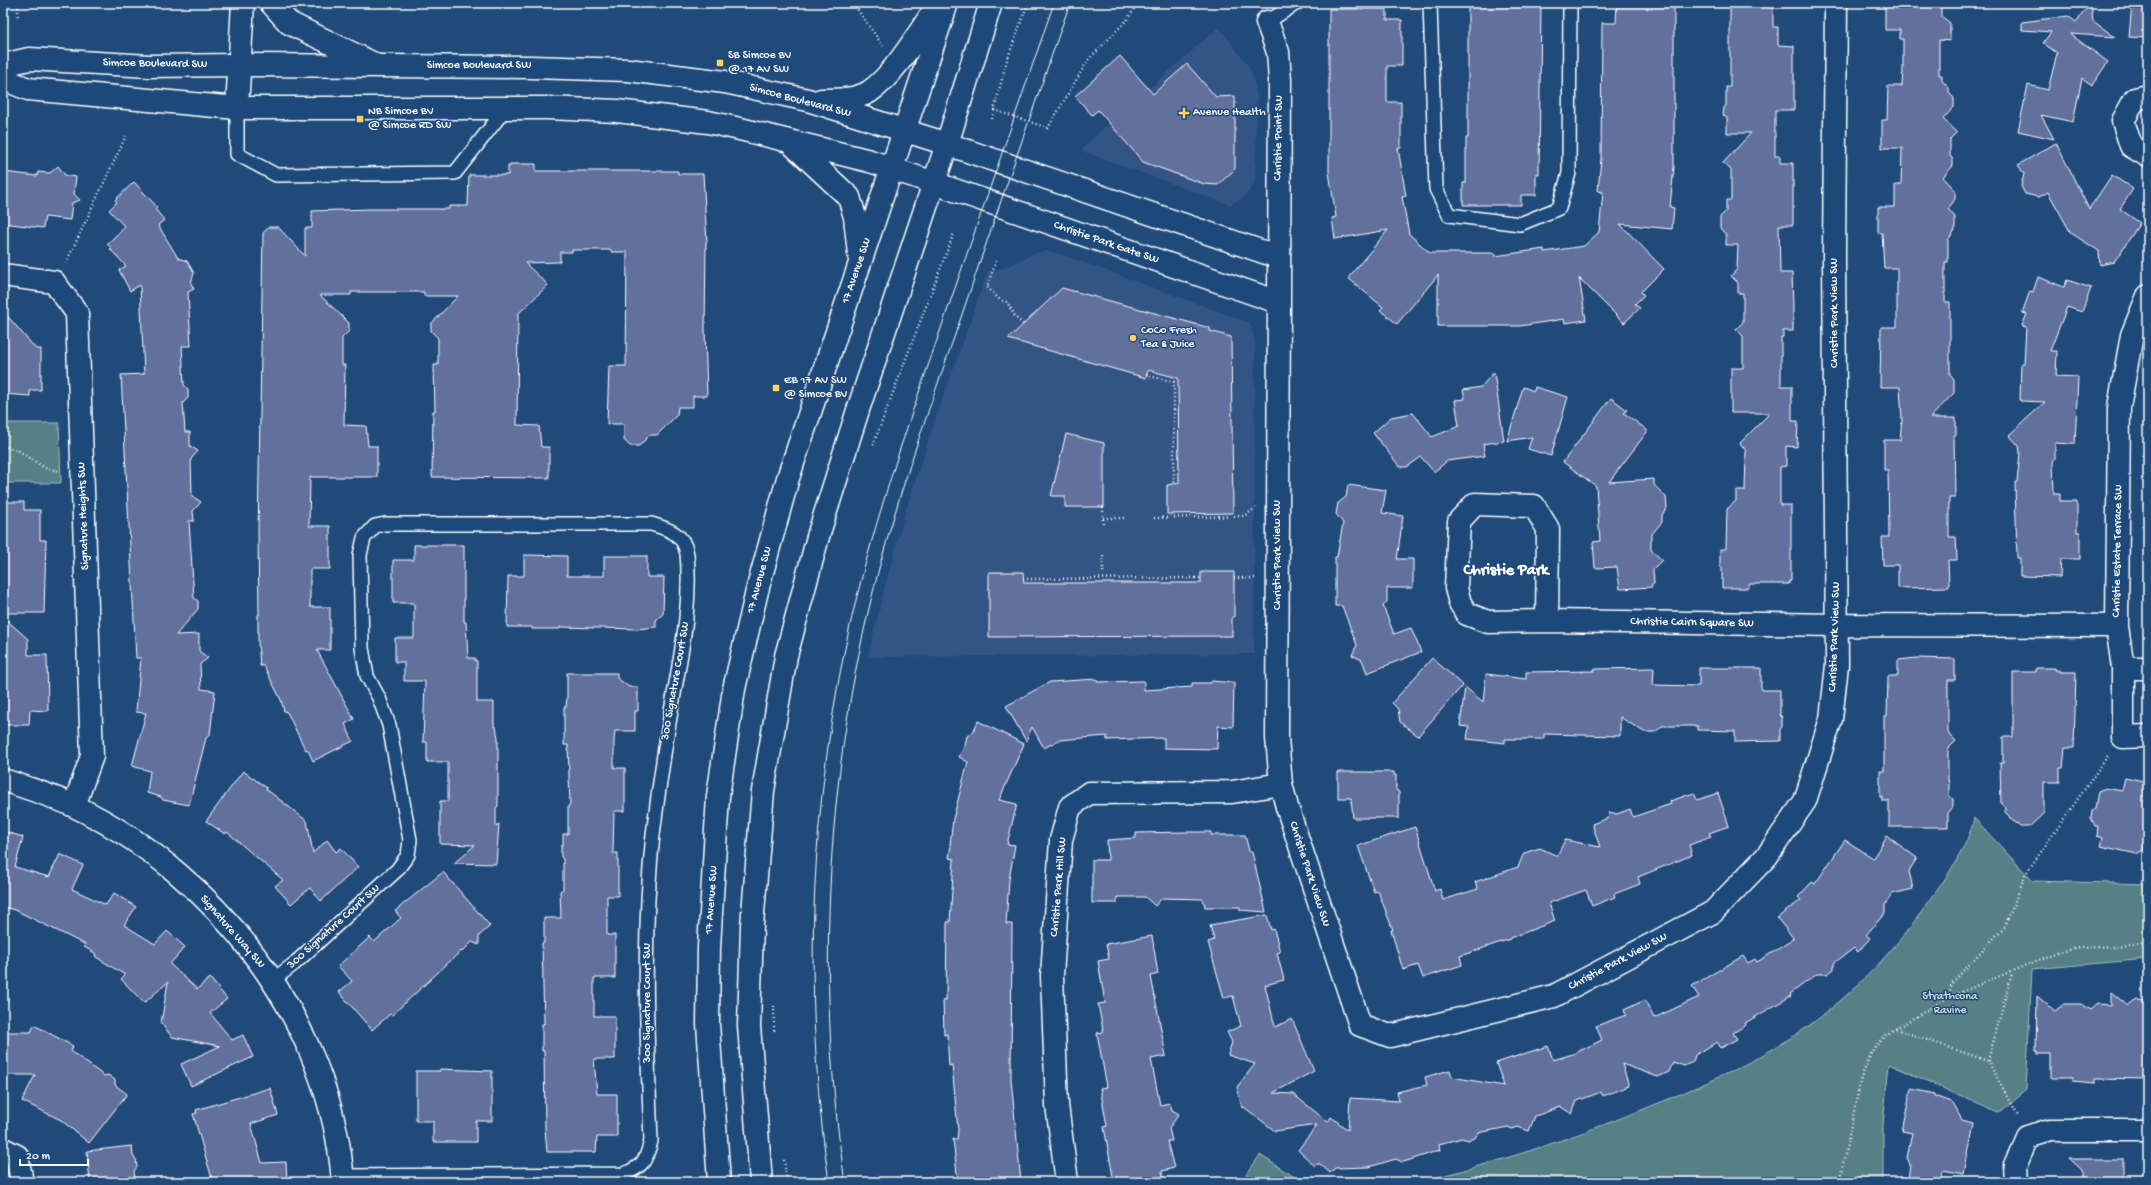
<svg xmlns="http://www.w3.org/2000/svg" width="2151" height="1185" font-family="'Gochi Hand',sans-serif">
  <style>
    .built { fill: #335585 }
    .green { fill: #567f86; stroke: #aabfc2 }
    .building { fill: #62709e; stroke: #fff }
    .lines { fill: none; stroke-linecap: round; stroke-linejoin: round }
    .lane-casing { stroke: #fff; stroke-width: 16 }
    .street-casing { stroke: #fff; stroke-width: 25 }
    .secondary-casing { stroke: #fff; stroke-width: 25 }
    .path { stroke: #fff; stroke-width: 2.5; stroke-dasharray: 1 3; stroke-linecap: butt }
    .lane { stroke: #1f4a7a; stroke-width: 13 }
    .street { stroke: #1f4a7a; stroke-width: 22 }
    .secondary { stroke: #1f4a7a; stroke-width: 22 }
    .tram { stroke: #fff; stroke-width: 1 }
    .poi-dot { fill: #ffd166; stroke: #1f4a7a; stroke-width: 1.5 }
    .labels { text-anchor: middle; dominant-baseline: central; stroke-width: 3; stroke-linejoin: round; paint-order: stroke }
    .poi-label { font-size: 12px; fill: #fff; stroke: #1f4a7a; text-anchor: start }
    .street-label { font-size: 12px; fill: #fff; stroke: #1f4a7a }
    .park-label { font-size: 12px; fill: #d5dfe1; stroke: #1f4a7a }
    .district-label { font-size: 16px; font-weight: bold; fill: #fff; stroke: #1f4a7a }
  </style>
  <rect width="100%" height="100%" fill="#1f4a7a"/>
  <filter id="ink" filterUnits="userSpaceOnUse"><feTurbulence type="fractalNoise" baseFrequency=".025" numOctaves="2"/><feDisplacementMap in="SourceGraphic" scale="8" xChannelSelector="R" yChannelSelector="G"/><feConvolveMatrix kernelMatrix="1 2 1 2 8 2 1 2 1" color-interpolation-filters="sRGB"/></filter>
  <g filter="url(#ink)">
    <!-- built -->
    <path class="built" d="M1219,27L1247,64L1252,73L1255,86L1257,97L1255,179L1251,189L1243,198L1230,205L1082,151L1088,142Z
      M1048,251L1061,254L1250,323L1255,341L1254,654L868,657L885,586L906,509L935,421L988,271L1004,268L1035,253Z"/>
    <!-- green -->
    <path class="green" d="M3,423H59L61,483H3Z
      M1974,818L2033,881L2148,884V959L2032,969L2026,1090L1998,1113L1889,1064L1883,1124V1182H1416C1492,1165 1567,1140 1639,1111C1701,1086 1764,1060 1818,1019C1861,986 1897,947 1928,903C1945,880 1969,845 1974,818Z
      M1260,1155L1302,1182H1241Z"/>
    <!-- building -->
    <path class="building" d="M1468,3L1541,4L1539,174H1536V195H1521V205H1463V183H1466V138H1468Z
      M1617,3H1674V167L1670,207L1674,208L1672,229L1620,224L1664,269L1641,292L1644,295L1635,304L1640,308L1624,323L1579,278L1586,320L1565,323L1564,319L1520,326H1438V275L1397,324L1380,310L1383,307L1348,278L1388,230L1335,239L1332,218L1336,217L1329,172V9H1387V20H1402V66H1387V102H1401V148H1398L1406,196L1402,197L1409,234L1430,253H1495V256L1544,249V252L1584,246L1599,232L1603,192L1598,191L1601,158L1602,23H1616Z
      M1730,3H1773V27H1778V45L1794,46V110H1775V156H1780V163H1793V225H1779L1780,273H1792L1793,307V331H1783V337H1781V386H1792V421H1798L1797,447L1786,446V466L1780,467V505H1791V581H1789V584H1749V588H1722V567H1720V549H1726L1727,509L1736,501V491H1745L1746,451L1740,443L1770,413H1731V368H1743V336L1736,329L1743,322V293H1738V283L1731,276L1737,269L1738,245H1726V235L1720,228V217L1726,211V200H1731V170L1723,163L1751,133H1727V118L1723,115L1724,108L1726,105V87H1730Z
      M1885,3H1941V16L1950,23V41L1939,40V75H1942V81L1949,88V93L1954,98V107L1943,119L1957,132L1950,139V156L1953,159V166L1943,177L1955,190V199L1948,209L1955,217V230L1948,240V262H1945V302H1950V375L1954,380V393L1930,418H1956V435H1954L1955,498H1949V537H1956L1957,560H1948L1949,587L1898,588V565H1883L1882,537H1889L1888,470H1884V440H1900L1902,419L1900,387H1880L1881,327H1897V268H1884L1882,233H1878V207H1895V185H1901L1902,148H1882V120H1887L1888,86H1902L1903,68V39H1900V30H1885Z
      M2091,3L2093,21L2115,37L2070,34L2108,62L2092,85L2082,78L2073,122L2041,115L2054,139L2018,131L2028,85L2048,90L2057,53L2043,43L2051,32L2022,30V22L2068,16L2076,22Z
      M2132,3H2148V38L2129,37Z
      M1120,56L1153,94L1187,64L1216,97L1235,96V169L1218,185L1204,184L1143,162L1098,110L1092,115L1075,96Z
      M2056,143L2089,209L2112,175L2133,189L2120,209L2140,223L2114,262L2100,265L2099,251L2071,233L2048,192L2039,197L2025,194L2021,186L2024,174L2018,165Z
      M511,164H536V171H678V174H703L707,242H706L705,330L707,396H693V407H678L677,415L657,435H650L639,446H630L624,440V424H607L609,366H626L627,252H611V250H572V252H560V262L525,263L548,285L518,314L517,425L539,426L541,447H549V478L432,477L433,411H435L434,365H438V338L431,331V324L458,296H424V292H351V295H320L349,323V331L342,338V365H345L344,425L366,426L368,446H377V477H310L309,526H330V569H310V607H330V650H317L354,719L345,724L353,741L313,761L308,750L305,749L287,712L284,711L281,700L264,666H260L258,642V615H259L258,534L263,233L269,227H278L305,256V228H312V211L369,209H449V206H468L469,175H508V166H511Z
      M58,166L65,175L76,177L74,194L80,200L72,203L70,220L45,217L43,228L3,223V172L37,176L38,172L50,173Z
      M134,182L157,207L155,209L164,220L158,225L178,258L187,261L194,273L191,283L194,289L188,292L191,346H182L184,385L188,389V398L183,403L185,432H190V446L198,451L191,459L192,496L201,502L193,511L194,521H189L194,598L198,601V609L176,635L199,634V651L208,658L200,664L201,689L215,691L210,735L206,738L189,805L163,800L161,797L147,793L150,771L132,766L146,713L136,712L141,658H136L121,375L144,374L140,285L130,291L119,270L126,266L110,249L112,248L107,244L125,227L109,210L117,202L115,200Z
      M2038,277L2064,287L2067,280L2091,288L2082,312L2067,307L2050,351H2057L2056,376L2078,377L2075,444L2055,443V459L2053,461L2054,494H2060V501H2077V532H2080V559H2061L2060,577L2020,576V558H2017L2015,482H2017L2020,453L2019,446L2009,435L2045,402L2020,401L2021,363H2024L2026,327L2022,326L2027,314L2022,313L2030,291L2033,292Z
      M1062,288L1210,328V331L1231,337L1233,513L1167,514V485L1179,483L1178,378L1148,370L1146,378L1008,339Z
      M3,311L36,349H41V390H30V396L3,394Z
      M1494,372L1504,441L1483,444L1485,456L1447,461L1434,472L1421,457L1407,467H1400L1373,433L1391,417L1413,413L1432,437L1459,426L1455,400L1465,399L1463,390L1481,387Z
      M1523,387L1534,391L1535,387L1568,397L1551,456L1528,449L1532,437L1507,441Z
      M1611,398L1627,410L1624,413L1647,430V432L1609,482L1654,479V485L1666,497L1667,508L1662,515V522L1651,535V550L1662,560L1653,569L1654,584H1652V587L1620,589L1617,567L1595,568L1593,542L1600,541L1596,486L1563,462Z
      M1066,434L1104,443V507H1065V496H1051Z
      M1348,485L1386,490L1382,513L1403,516L1397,559H1413V588H1387V602L1383,606L1394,634L1411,628L1421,652L1367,673L1362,660L1352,655L1357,645L1342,606H1335V557H1337L1343,523L1336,514L1338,503L1346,497Z
      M3,502H24V510H40V540H46L44,613H3Z
      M414,545H464V622H466L468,658H475V661H477V702H494V727H496L498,738V806L496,808V826L499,824L496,864L454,863L475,845L440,844V801H448V762H427V742H423L425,681H404V662H395V638H414V603H393V560H414Z
      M524,555L567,556V576H604V556H647V577H664L663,614L656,620V627L637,629L560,627V629H532V627H507L508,576H524Z
      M989,572H1023L1024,583H1201V572H1234V617H1232V636L989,637Z
      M3,617L28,639V655H47L48,711L30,710L29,725H3Z
      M1432,658L1463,685L1418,736L1400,722L1398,709L1392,703Z
      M1917,658L1955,659V680H1948V733L1956,741L1948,749V781H1949V796L1953,799V807L1948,813V827H1889V801H1882V797H1880V771H1884V716H1887L1888,676H1898V660Z
      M1654,668L1653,685L1699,686V668H1761V690H1780V715L1782,717V727L1780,729V741L1735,742V731L1698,730V726H1662L1655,732H1644L1620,717V736L1544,734V739H1505V743L1467,739L1469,727L1460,726L1465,687L1483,702L1486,674L1526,679V672L1594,671V669Z
      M2036,668H2055V670H2061V672H2076L2074,748H2065L2063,768H2060V782H2044V813L2029,827H2020L2005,812V807L2001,804L2000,763H2003V737H2013V672H2036Z
      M567,673H617V678L629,687H638V711H635V731H615L614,740V768H625V811H614L613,853H618V896H607V935H615V978H594V1016H615V1059H594L597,1094H617V1137H597L596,1152H547L545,1129L544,1051H542V1024H544L542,943H544V918H561L560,891L563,889V859L561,857V846L563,844V834H568V806L570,804L568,745H564V707H566L567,696Z
      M1097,679V682L1144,681V690L1192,687V683H1210L1212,681L1234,683L1233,727L1218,726L1217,749L1164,748V738L1107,740V736L1059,740L1044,748L1032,727L1026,741L1006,706L1050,682Z
      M978,721L1024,744L999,800L1017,804L1007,844L1015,845L1009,880L1006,924H1012L1011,1079L1021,1182H958L953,1139H957L958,1130L952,1065L949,1066L947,1034L944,1035L943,1000H946L947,922H950L954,859L949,858L951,845H950L953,819L968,762L959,757L965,745L967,736L973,732Z
      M243,771L267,788L266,789L307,821L313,853L327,840L336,852L341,848L358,867L321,901L310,888L291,904L275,886L283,880L227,832L225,834L206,821Z
      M1338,772H1394V775H1396V790L1399,792V818H1353L1351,798H1338Z
      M2125,777L2148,782V831L2144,849L2137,854L2101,846L2103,838L2097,836L2098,826H2095L2091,818L2092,811L2095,809L2098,791L2106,788L2122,791Z
      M1694,793L1697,800L1718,793L1729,826L1709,833L1711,837L1689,845L1692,855L1638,877L1640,884L1614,894L1615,897L1592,906L1586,890L1549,903L1555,921L1510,938V939L1460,956L1462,965L1423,978L1418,965L1403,970L1391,930H1393L1378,891L1374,892L1358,846L1415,827L1435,891L1440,889L1443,900L1478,889L1475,882L1518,867L1524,853L1540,848L1557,856L1565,840L1600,847L1592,824L1608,818L1610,812L1617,814L1630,809L1633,817L1671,804L1670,801Z
      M3,831L23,837L15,867L49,877L60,854L83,865L72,889L106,905L114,893L136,907L124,925L155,944L167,931L185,947L170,964L197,989L210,978L227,999L210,1013L232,1040L243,1035L253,1057L191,1086L181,1064L220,1046L172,1037L161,1023L168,982L144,1003L121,979L125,975L96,957L95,953L84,947L86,945L15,910L3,907Z
      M1186,832H1211V835H1245L1249,851L1252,852L1266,912L1240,910V907H1205L1203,899L1162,898L1155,906L1145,897H1117V903H1092V860H1108L1107,840L1136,838V833Z
      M1887,836L1917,858L1909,871L1913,889L1892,894L1885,905V913L1866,935L1870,938L1858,952L1854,948L1834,963V969L1827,974H1817L1790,994L1791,996L1745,1023L1746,1025L1733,1033L1737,1039L1721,1048L1717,1042L1695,1055L1693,1062L1684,1066L1673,1062L1669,1072L1658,1077L1622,1064L1629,1086L1603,1096L1601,1092L1577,1101L1572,1114L1561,1107L1535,1116L1529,1131L1518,1127L1512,1129L1508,1127L1478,1133L1475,1138L1468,1140L1462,1138L1439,1144L1440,1150L1407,1161L1402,1162L1396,1159L1369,1167L1335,1168L1330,1173L1320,1164H1317L1315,1166L1298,1150L1317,1125L1275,1131L1244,1107L1242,1108L1237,1087L1255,1064L1228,1055L1232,1042L1227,1032L1241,1026L1233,996L1224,998L1208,942L1214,940L1210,925L1267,915L1271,930L1274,929L1280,952L1277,953L1284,980L1265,985L1275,1027L1292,1019L1314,1071L1273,1093L1293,1094L1328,1122L1331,1117L1348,1130L1350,1098L1399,1101L1397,1092L1427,1085L1425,1077L1450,1070L1452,1077L1504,1086L1496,1063L1548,1046L1553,1060L1573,1054L1602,1040L1596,1026L1626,1015L1624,1010L1645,1000L1654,1018L1699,997L1692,986L1743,956L1748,963L1755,959L1757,962L1794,939L1777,918L1801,900L1798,897L1812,882L1815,884L1845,840L1873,858Z
      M443,872L490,926L479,936V945L472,942L462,952L461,951L392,1015L390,1014L372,1030L339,992L352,981L338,966L370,937L374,942L401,918L395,911Z
      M1152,936L1158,974L1151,976L1166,1056L1151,1059L1160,1105L1170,1103L1172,1110L1179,1114L1169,1128L1172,1141H1167L1174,1168L1162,1171L1164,1182H1114L1104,1127L1107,1126L1100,1088L1107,1087L1097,1033L1103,1032V1030L1098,1004L1105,1003L1098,961L1109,959L1106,944Z
      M2111,992L2128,1006L2137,1000L2148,1001L2147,1079L2095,1078V1083L2072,1081V1078H2051V1054H2038V1051H2036L2037,996L2055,1011L2064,1004H2081L2090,1010L2097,1004L2111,1005Z
      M34,1025L73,1046L71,1051L104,1076L108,1075L115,1080V1085L127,1094L89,1143L61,1120L22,1101L35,1075H3V1032H31Z
      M440,1069L492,1071V1121H476V1142H433V1121H416V1071H440Z
      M270,1088L278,1115L251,1124L262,1163L286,1162L287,1182H213L193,1114L197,1113L196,1110Z
      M1911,1089L1935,1094V1096L1952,1102L1962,1120L1974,1123L1964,1175L1942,1171L1940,1182H1918L1908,1180L1910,1164L1907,1158L1912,1133L1902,1131Z
      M132,1146L133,1156L136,1159L137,1167L134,1171L135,1182H90L87,1151Z
      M2070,1159H2123V1182H2083V1171Z"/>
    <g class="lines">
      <defs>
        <path id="lane" d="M1430,3L1436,189L1449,215L1520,224L1559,208L1569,173L1570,3
          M1267,22L1297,3
          M237,108V154L276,175L455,173L506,108
          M273,980L294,964L397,870L408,855L410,840L389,725L379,698L367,676L362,648L360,555L364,538L375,526L385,524H651C669,529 684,534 687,554C692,607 680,659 671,711C664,752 658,794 653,835C642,937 647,1039 651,1141C646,1160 644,1166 624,1174L343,1176"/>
        <path id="street" d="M1267,22L1278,52L1280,80L1277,738L1281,784L1287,807L1360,1025L1390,1036L1554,996L1713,912L1767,856L1805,801L1831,719L1837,665L1834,257L1836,3
          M2148,96L2135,99L2123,121L2131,146L2148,156
          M237,108L243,3
          M947,144L1278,257
          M934,183L1278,302
          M3,275L54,282L77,313L92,756L74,806
          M2148,296L2132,335L2119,407L2117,626L2123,668V737L2148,736
          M1547,621L1548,529L1534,506L1475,504L1459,521L1456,588L1460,603L1467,614L1488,622L1547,621L1837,625L2117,626
          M2123,668H2148
          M3,780C27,788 51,795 74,806C217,874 331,1022 343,1182
          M3,1149L17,1156L22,1182
          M1067,1182L1057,1105L1052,976L1061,840L1070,807L1089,793L1232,792L1281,784
          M2016,1182L2015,1164L2027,1137L2050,1130H2148"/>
        <path id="secondary" d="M271,3L289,23L372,63
          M3,65L29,59L149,66L240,65L531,67L628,70L725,82L808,100L947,144
          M3,79L28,89L237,108H547L617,111L708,122L740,129L870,161L934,183
          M821,100C836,100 856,100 869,92C895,75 921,29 939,3
          M792,144L849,197L855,217L859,254
          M719,1182L708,1024L709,947L718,796L734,689L757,591L788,478L947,3
          M761,1182L749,1026L752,925L763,791L786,656L819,533L858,410L947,144L991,3"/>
      </defs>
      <!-- lane casing -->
      <use href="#lane" class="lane-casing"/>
      <!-- street casing -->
      <use href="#street" class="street-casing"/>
      <!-- secondary casing -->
      <use href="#secondary" class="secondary-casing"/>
      <!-- path -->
      <path class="path" d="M18,3V23
        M853,3L883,46
        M994,110L1048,128L1088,60L1127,20L1138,3
        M992,119L1006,63L1028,3
        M996,261L987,287L1000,300L1007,302L1016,318L1024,325
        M66,263L126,136
        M1146,375L1174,382V484
        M873,445L954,233
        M3,446L19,451L45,468L60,471
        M1103,507V525
        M1103,518H1126
        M1154,518L1244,516L1256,508
        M1103,572V554
        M1234,578H1256
        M1023,579L1201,578
        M1948,998L1952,983L2006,925L2025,875L2109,754
        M1896,1029L1988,1061L2018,1116
        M774,1031V1006
        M1988,1061L2012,973
        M784,1160L787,1182
        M1754,1182H1781
        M1839,1182L1861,1078L1872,1051L1885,1035L1947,998L2058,952L2080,948L2148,944"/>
      <!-- lane -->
      <use href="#lane" class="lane"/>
      <!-- street -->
      <use href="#street" class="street"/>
      <!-- secondary -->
      <use href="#secondary" class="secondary"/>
      <!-- tram -->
      <path class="tram" d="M829,1182C801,990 810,788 856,600C880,503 913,409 946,314C982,211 1018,107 1054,3
        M845,1182C816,990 825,789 871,600C893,509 925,420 956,332C993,222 1032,113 1070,3"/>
    </g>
  </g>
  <!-- markers -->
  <g class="poi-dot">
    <rect x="716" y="59" width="8" height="8" rx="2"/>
    <path d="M1182 107h4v4h4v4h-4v4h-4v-4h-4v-4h4z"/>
    <rect x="356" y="115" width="8" height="8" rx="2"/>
    <circle cx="1133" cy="338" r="4"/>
    <rect x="772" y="384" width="8" height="8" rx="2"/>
  </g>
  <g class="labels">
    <!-- poi labels -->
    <g class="poi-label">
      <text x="728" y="56">SB Simcoe BV<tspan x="728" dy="14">@ 17 AV SW</tspan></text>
      <text x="368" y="112">NB Simcoe BV<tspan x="368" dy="14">@ Simcoe RD SW</tspan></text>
      <text x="1193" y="113">Avenue Health</text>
      <text x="1141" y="331">CoCo Fresh<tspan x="1141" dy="14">Tea &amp; Juice</tspan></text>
      <text x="784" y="381">EB 17 AV SW<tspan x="784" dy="14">@ Simcoe BV</tspan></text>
    </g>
    <!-- street labels -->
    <g class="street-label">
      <text transform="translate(155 64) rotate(1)">Simcoe Boulevard SW</text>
      <text x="479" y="66">Simcoe Boulevard SW</text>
      <text transform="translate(800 101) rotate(15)">Simcoe Boulevard SW</text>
      <text transform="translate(1279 138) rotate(-89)">Christie Point SW</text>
      <text transform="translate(1106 243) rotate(19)">Christie Park Gate SW</text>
      <text transform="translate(857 271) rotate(-71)">17 Avenue SW</text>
      <text transform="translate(1835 313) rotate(-90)">Christie Park View SW</text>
      <text transform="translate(84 516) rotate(-92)">Signature Heights SW</text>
      <text transform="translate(2118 551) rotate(-89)">Christie Estate Terrace SW</text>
      <text transform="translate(1278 555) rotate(-90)">Christie Park View SW</text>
      <text transform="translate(760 580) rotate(-75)">17 Avenue SW</text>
      <text transform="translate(1692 623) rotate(1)">Christie Cairn Square SW</text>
      <text transform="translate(1835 637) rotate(-88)">Christie Park View SW</text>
      <text transform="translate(676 681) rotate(-80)">300 Signature Court SW</text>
      <text transform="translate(1309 874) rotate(72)">Christie Park View SW</text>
      <text transform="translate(1059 887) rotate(-85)">Christie Park Hill SW</text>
      <text transform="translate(712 900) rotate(-86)">17 Avenue SW</text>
      <text transform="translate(334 927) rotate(-42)">300 Signature Court SW</text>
      <text transform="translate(232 932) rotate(49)">Signature Way SW</text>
      <text transform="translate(1618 962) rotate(-28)">Christie Park View SW</text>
      <text transform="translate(648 1003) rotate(-90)">300 Signature Court SW</text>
    </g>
    <!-- park labels -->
    <g class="park-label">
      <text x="1950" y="997">Strathcona<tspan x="1950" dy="14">Ravine</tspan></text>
    </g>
    <!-- district labels -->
    <g class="district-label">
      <text x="1506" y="571">Christie Park</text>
    </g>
  </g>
  <!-- margin -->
  <rect width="2151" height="1185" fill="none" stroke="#1f4a7a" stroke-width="16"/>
  <rect x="8" y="8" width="2135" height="1169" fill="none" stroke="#fff" stroke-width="1.5" filter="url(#ink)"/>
  <!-- scale -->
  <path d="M20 1159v6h68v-6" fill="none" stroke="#ffffff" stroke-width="2"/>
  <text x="26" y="1159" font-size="12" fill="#ffffff" stroke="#1f4a7a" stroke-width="3" paint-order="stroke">20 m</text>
</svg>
